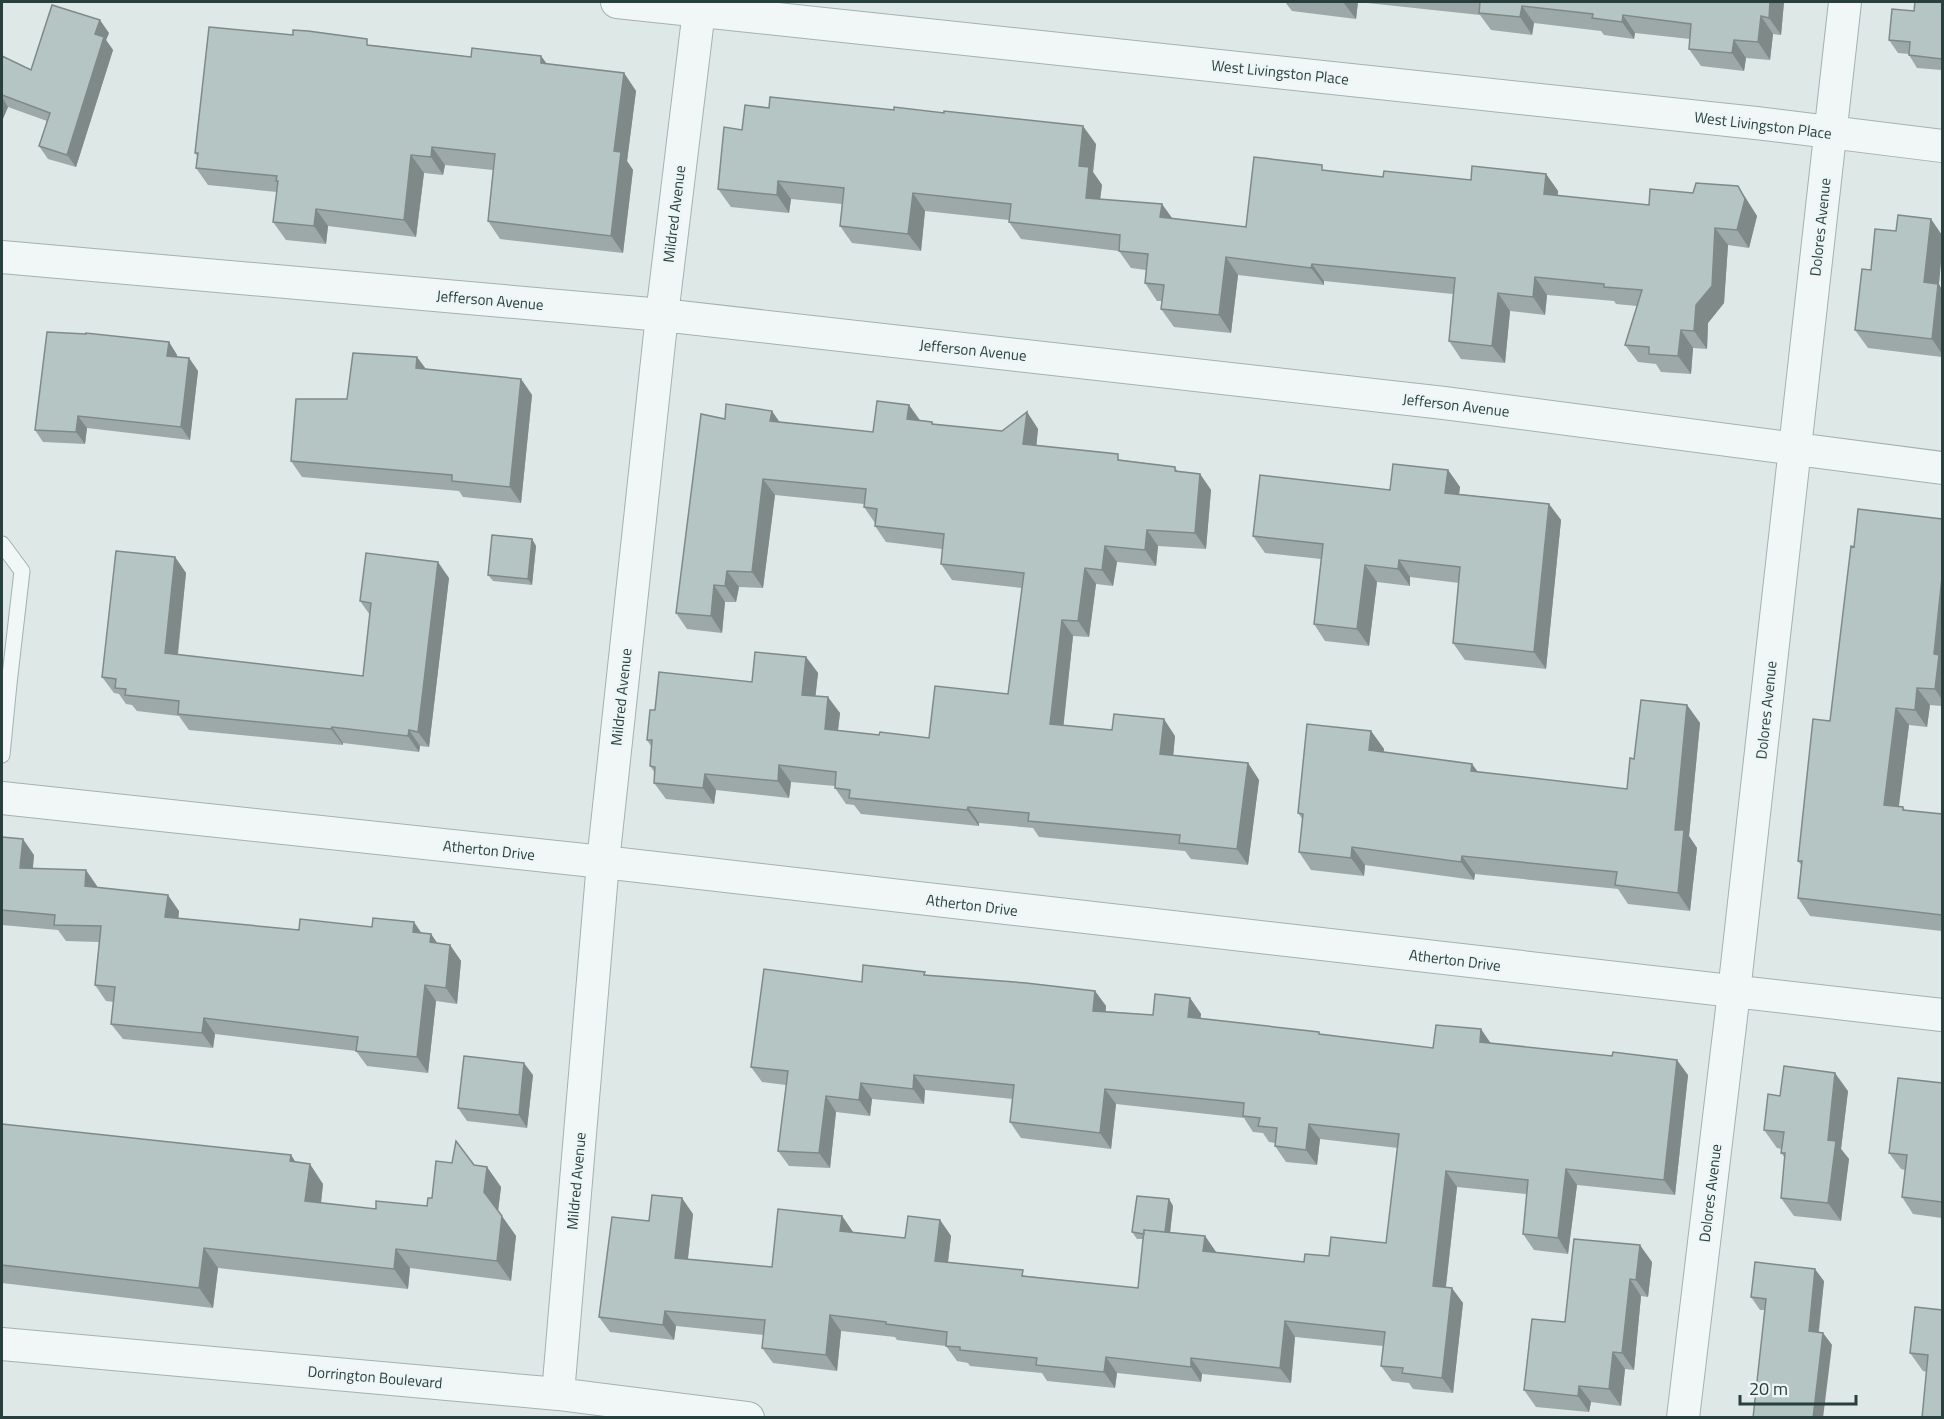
<svg xmlns="http://www.w3.org/2000/svg" width="1944" height="1419" font-family="'Titillium Web',sans-serif">
  <style>
    .lines { fill: none; stroke-linecap: round; stroke-linejoin: round }
    .lane-casing { stroke: #a3b2b1; stroke-width: 17 }
    .street-casing { stroke: #a3b2b1; stroke-width: 34 }
    .lane { stroke: #f1f6f6; stroke-width: 15 }
    .street { stroke: #f1f6f6; stroke-width: 32 }
    .wall { fill: #9ca9a8 }
    .shaded-wall { fill: #7f8a88 }
    .building { fill: #b5c5c3; stroke: #7f8a88; stroke-width: 1.5 }
    .labels { text-anchor: middle; dominant-baseline: central; stroke-width: 4.5; stroke-linejoin: round; paint-order: stroke }
    .street-label { font-size: 15px; fill: #27403d; stroke: #eef6f5 }
  </style>
  <rect width="100%" height="100%" fill="#dee8e7"/>
  <g class="lines">
    <defs>
      <path id="lane" d="M2,544L22,571L9,684
        M2,683L9,684L2,755"/>
      <path id="street" d="M617,2L1756,123L1942,146
        M2,257L662,315L1444,403L1942,468
        M2,798L603,862L1942,1015
        M2,1344L558,1394L748,1418
        M558,1394L603,862L662,315L700,2
        M1683,1418L1734,992L1845,2"/>
    </defs>
    <!-- lane casing -->
    <use href="#lane" class="lane-casing"/>
    <!-- street casing -->
    <use href="#street" class="street-casing"/>
    <!-- lane -->
    <use href="#lane" class="lane"/>
    <!-- street -->
    <use href="#street" class="street"/>
  </g>
  <!-- wall -->
  <path class="wall" d="M1285,2H1784L1781,35L1773,34L1770,60L1746,58L1744,71L1701,66L1689,49L1690,39L1635,33L1634,39L1604,35L1601,31L1534,23L1532,35L1491,30L1480,15L1358,2L1356,19L1292,11Z
    M1942,2V70L1917,68L1909,55V54L1898,53L1889,40L1914,11Z
    M109,33L106,40L113,50L76,167L48,159L39,146L47,121L8,107L2,121V56L31,70Z
    M372,45L471,57L541,56L547,64L624,73L636,91L627,161L633,170L623,253L500,239L488,221L493,170L445,165L443,175L424,173L416,237L328,226L326,244L286,240L273,222L277,192L208,185L196,168L197,156L195,153Z
    M742,130L1096,144L1093,172L1102,185L1100,199L1172,219L1246,227L1326,171L1383,177L1471,180L1546,174L1558,191V196L1649,205L1693,193L1738,186L1757,216L1749,248L1728,245L1724,303L1708,323L1707,349L1693,348L1691,374L1661,372L1656,364L1638,362L1625,345L1637,306L1616,304L1614,301L1547,295L1545,315L1510,311L1505,363L1461,359L1449,341L1453,294L1324,281V285L1238,275L1231,333L1174,327L1161,309L1162,301H1157L1145,283L1146,270L1131,268L1119,251L1021,239L1009,222V220L925,211L921,251L852,243L840,226L842,204L791,199L789,213L731,207L718,189Z
    M1896,231L1942,235V249L1939,284L1942,290V357L1868,348L1855,330L1871,270Z
    M169,342L177,355V357L189,358L198,371L190,440L87,428L85,444L43,442L35,430Z
    M426,370L521,379L532,395L521,503L463,497L459,491L302,477L291,461L347,399Z
    M909,405L920,420L932,422L934,424L1002,431L1027,412L1038,429L1036,446L1123,460L1175,467L1178,472L1200,474L1211,490L1206,549L1158,546L1156,566L1117,562L1113,586L1096,584L1089,637L1073,636L1063,725L1175,736L1173,755L1248,763L1259,780L1248,865L1191,859L1185,851L1039,837L1033,828L979,823V826L861,814L854,805L846,804L835,788V786L791,782L789,798L716,790L714,804L666,799L654,783L655,773L650,766L651,746L647,740L655,710L752,682L806,657L818,673L815,696L840,713L838,731L879,735L929,738L1008,694L1022,588L952,580L941,564L942,549L886,542L875,526V523L864,507V504L775,495L763,588L739,587L736,602H725L722,633L687,629L676,613L780,422L873,432Z
    M1448,470L1460,487L1459,494L1549,504L1561,520L1546,669L1465,660L1453,643L1459,583L1410,577V586L1377,582L1369,646L1325,641L1314,624L1321,559L1265,553L1253,536Z
    M1942,519V706L1930,705L1927,727L1909,725L1898,807H1903L1905,810L1942,814V931L1810,916L1798,898L1801,865L1798,861L1830,721L1854,547Z
    M532,539L536,546L532,585L493,581L488,575Z
    M175,557L186,573L178,655L363,676L370,615L360,601L449,578L429,747L420,746L419,752L343,743V745L189,730L179,716L137,711L132,705L126,704L119,694L114,693L102,677Z
    M1687,705L1700,723L1689,836L1697,848L1690,911L1628,904L1618,889L1475,874L1474,880L1365,865L1364,876L1311,870L1299,852L1303,820L1298,813L1371,731L1384,749L1383,752L1472,764L1478,772L1627,789L1634,759Z
    M2,837L34,855L33,869L97,886V888L179,911L178,918L299,930L431,934L437,943L450,945L461,961L457,1004L436,1001L428,1073L367,1066L356,1051L215,1034L213,1048L123,1039L111,1024L114,1002L106,1001L95,985L99,942L66,941L58,930L2,925Z
    M928,976L1095,991L1106,1006V1011L1153,1015L1190,998L1201,1014L1200,1019L1319,1032L1321,1035L1433,1048L1491,1044L1688,1075L1675,1195L1577,1185L1568,1254L1534,1250L1523,1234L1527,1194L1457,1187L1446,1287L1463,1303L1453,1393L1413,1389L1409,1383L1392,1381L1381,1366L1383,1346L1295,1337L1291,1383L1202,1374L1201,1382L1117,1373L1115,1388L1047,1381L1042,1373L970,1366L968,1363L957,1361L946,1346L897,1340L895,1337L841,1331L837,1371L773,1363L762,1348L764,1335L676,1326L674,1340L610,1332L599,1317L649,1221L693,1214L688,1259L772,1267L842,1216L853,1232L905,1238L940,1220L951,1236L948,1263L1027,1276L1138,1288L1143,1239H1137L1132,1232L1169,1199L1173,1206L1170,1232L1205,1236L1216,1252L1304,1262L1386,1243L1398,1148L1320,1139L1317,1165L1286,1162L1275,1146V1143L1269,1142L1263,1133L1253,1132L1244,1118L1116,1104L1111,1149L1021,1138L1010,1122L1013,1099L925,1090L924,1104L872,1099L870,1116L836,1112L830,1168L789,1166L778,1151L786,1085L762,1082L751,1067L862,982Z
    M533,1075L527,1128L467,1121L458,1108Z
    M1942,1083V1218L1913,1214L1902,1197L1905,1170L1901,1169L1889,1153Z
    M1848,1091L1841,1149L1849,1159L1841,1221L1794,1216L1781,1198L1785,1158L1781,1153L1782,1149L1777,1148L1764,1130Z
    M2,1124L291,1155L295,1162L323,1184L321,1203L376,1209L427,1206L452,1163L487,1167L501,1187L498,1211L516,1236L511,1281L410,1268L408,1289L218,1268L213,1308L2,1283Z
    M1652,1262L1648,1297L1641,1296L1634,1370L1625,1369L1621,1406L1591,1402L1589,1412L1536,1407L1524,1390L1565,1322Z
    M1824,1281L1819,1332L1823,1333L1832,1345L1765,1310H1760L1751,1297Z
    M1942,1310L1927,1372L1923,1371L1910,1353Z"/>
  <!-- shaded-wall -->
  <path class="shaded-wall" d="M1343,2H1358L1356,19Z
    M1770,2H1784L1781,35L1769,18Z
    M1522,6L1534,23L1532,35L1520,17Z
    M1623,15L1635,33L1634,39L1622,22Z
    M1761,16L1773,34L1770,60L1758,42Z
    M100,20L109,33L106,40L113,50L76,167L67,155L95,34Z
    M1734,40L1746,58L1744,71L1732,53Z
    M541,56L554,74L541,63Z
    M624,73L636,91L627,161L633,170L623,253L611,236L614,151Z
    M2,97L8,107L2,121Z
    M1083,126L1096,144L1093,172L1102,185L1098,215L1086,198L1079,166Z
    M432,147L445,165L443,175L431,157Z
    M411,155L424,173L416,237L404,220Z
    M1546,174L1558,191L1556,212L1544,194Z
    M778,181L791,199L789,213L777,195Z
    M1738,186L1757,216L1749,248L1737,230Z
    M913,193L925,211L921,251L908,234Z
    M1162,204L1175,222L1160,217Z
    M316,209L328,226L326,244L314,226Z
    M1931,219L1942,235V249L1939,284L1942,290V354L1932,339L1924,282Z
    M1715,228L1728,245L1724,303L1708,323L1707,349L1694,331L1696,305Z
    M1226,257L1238,275L1231,333L1219,315Z
    M1312,264L1324,281V285L1311,268Z
    M1535,277L1547,295L1545,315L1533,297Z
    M1498,293L1510,311L1505,363L1492,346Z
    M1681,330L1693,348L1691,374L1678,356Z
    M169,342L177,355L176,368L167,356Z
    M417,357L429,373L416,368Z
    M189,358L198,371L190,440L181,427Z
    M521,379L532,395L521,503L510,487Z
    M909,405L920,421L907,419Z
    M772,411L783,427L770,421Z
    M1027,412L1038,429L1035,460L1023,444Z
    M78,416L87,428L85,444L76,432Z
    M1448,470L1460,487L1457,510L1445,493Z
    M1200,474L1211,490L1206,549L1195,533Z
    M763,479L775,495L763,588L752,572Z
    M1549,504L1561,520L1546,669L1534,652Z
    M1147,530L1158,546L1156,566L1145,550Z
    M532,539L536,546L532,585L528,579Z
    M1105,546L1117,562L1113,586L1102,570Z
    M175,557L186,573L176,669L165,653Z
    M1399,560L1410,577V586L1398,569Z
    M438,562L449,578L429,747L418,732Z
    M1365,565L1377,582L1369,646L1357,629Z
    M1085,568L1096,584L1089,637L1078,621Z
    M727,571L739,587L736,602L725,586Z
    M1942,577V700L1935,689L1934,654Z
    M714,585L725,602L722,633L711,616Z
    M1062,620L1073,636L1062,740L1050,724Z
    M806,657L818,673L814,711L802,695Z
    M1917,688L1930,705L1927,727L1915,710Z
    M828,697L840,713L836,745L825,729Z
    M1687,705L1700,723L1689,836L1697,848L1690,911L1678,893L1675,830Z
    M1896,708L1909,725L1897,822L1884,805Z
    M1164,719L1175,736L1172,770L1160,754Z
    M332,727L343,743V745L331,729Z
    M409,730L420,746L419,752L408,736Z
    M1371,731L1384,749L1382,768L1369,750Z
    M1248,763L1259,780L1248,865L1237,849Z
    M1472,764L1485,782L1471,771Z
    M779,765L791,782L789,798L778,781Z
    M705,774L716,790L714,804L703,788Z
    M968,807L979,823V826L967,810Z
    M23,839L34,855L31,884L20,868Z
    M1352,847L1365,865L1364,876L1351,858Z
    M1462,856L1475,874L1474,880L1461,862Z
    M86,870L97,886L96,902L85,886Z
    M168,895L179,911L177,933L165,917Z
    M414,922L425,938L413,932Z
    M431,934L442,950L430,942Z
    M450,945L461,961L457,1004L446,988Z
    M425,985L436,1001L428,1073L417,1057Z
    M1095,991L1106,1006L1104,1026L1093,1011Z
    M1190,998L1201,1014L1199,1033L1188,1017Z
    M204,1018L215,1034L213,1048L202,1033Z
    M1481,1029L1492,1045L1480,1042Z
    M1677,1060L1688,1075L1675,1195L1664,1180Z
    M524,1063L533,1075L527,1128L519,1115Z
    M1835,1073L1848,1091L1841,1149L1849,1159L1841,1221L1828,1203V1140Z
    M914,1075L925,1090L924,1104L913,1089Z
    M861,1083L872,1099L870,1116L859,1100Z
    M1105,1089L1116,1104L1111,1149L1100,1133Z
    M826,1096L836,1112L830,1168L819,1153Z
    M1309,1124L1320,1139L1317,1165L1306,1150Z
    M291,1155L304,1175L290,1161Z
    M310,1164L323,1184L319,1220L305,1201Z
    M487,1167L501,1187L498,1211L484,1192Z
    M1566,1169L1577,1185L1568,1254L1558,1238Z
    M1446,1171L1457,1187L1444,1302L1433,1286Z
    M682,1198L693,1214L686,1274L675,1258Z
    M1169,1199L1173,1206L1169,1242L1165,1236Z
    M502,1216L516,1236L511,1281L497,1261Z
    M842,1216L853,1232L851,1246L840,1231Z
    M940,1220L951,1236L946,1277L935,1261Z
    M1205,1236L1216,1252L1214,1267L1203,1251Z
    M1640,1245L1652,1262L1648,1297L1636,1280Z
    M204,1248L218,1268L213,1308L199,1288Z
    M396,1249L410,1268L408,1289L394,1269Z
    M1815,1269L1824,1281L1817,1344L1809,1331Z
    M1630,1279L1641,1296L1634,1370L1622,1353Z
    M1452,1288L1463,1303L1453,1393L1442,1378Z
    M665,1311L676,1326L674,1340L663,1325Z
    M830,1315L841,1331L837,1371L826,1355Z
    M1285,1321L1295,1337L1291,1383L1280,1368Z
    M1823,1333L1832,1345L1823,1418H1813Z
    M1613,1352L1625,1369L1621,1406L1609,1389Z
    M1106,1357L1117,1373L1115,1388L1104,1372Z
    M1191,1358L1202,1374L1201,1382L1191,1367Z
    M1579,1386L1591,1402L1589,1412L1578,1396Z"/>
  <!-- building -->
  <path class="building" d="M1480,2H1770L1769,18L1761,16L1758,42L1734,40L1732,53L1689,49L1691,24L1623,15L1622,22L1592,18L1593,14L1522,6L1520,17L1479,13Z
    M1915,2H1942V59L1909,55L1910,42L1889,40L1892,9L1914,11Z
    M52,5L100,20L95,34L104,37L67,155L39,146L50,113L2,95V56L31,70Z
    M209,27L293,35V30L308,31L367,39V45L471,57L472,48L541,56V63L624,73L614,151L621,152L611,236L488,221L495,154L432,147L431,157L411,155L404,220L316,209L314,226L273,222L278,181H276L277,176L196,168L198,153H195Z
    M770,97L894,110V107L944,113V111L1083,126L1079,166L1089,167L1086,198L1162,204L1160,217L1246,227L1254,157L1322,165V170L1383,177L1384,171L1471,180L1472,166L1546,174L1544,194L1649,205L1650,189L1693,193L1696,183L1738,186L1745,199L1737,230L1715,228L1712,286L1696,305L1694,331L1681,330L1678,356L1649,354V347L1625,345L1642,290L1604,287V284L1535,277L1533,297L1498,293L1492,346L1449,341L1455,278L1312,264L1311,268L1226,257L1219,315L1161,309L1164,285L1145,283L1148,254L1119,251L1120,235L1009,222L1011,204L913,193L908,234L840,226L844,188L778,181L777,195L718,189L724,127L742,130L745,105L769,108Z
    M1898,215L1931,219L1924,282L1938,284L1932,339L1855,330L1862,269L1871,270L1875,229L1896,231Z
    M47,332L86,334V333L169,342L167,356L189,358L181,427L78,416L76,432L35,430Z
    M353,353L417,357L416,368L521,379L510,487L452,481V475L291,461L296,399H347Z
    M877,401L909,405L907,419L932,422V424L1002,431L1027,412L1023,444L1118,454V460L1175,467V471L1200,474L1195,533L1147,530L1145,550L1105,546L1102,570L1085,568L1078,621L1062,620L1050,724L1112,730L1114,714L1164,719L1160,754L1248,763L1237,849L1179,843L1180,835L1028,821L1029,813L968,807L967,810L849,798L850,790L835,788L836,772L779,765L778,781L705,774L703,788L654,783L655,767L650,766L652,740H647L650,710H655L659,672L752,682L755,652L806,657L802,695L828,697L825,729L879,735L880,732L929,738L935,686L1008,694L1024,573L941,564L944,534L875,526L877,509L864,507L866,489L763,479L752,572L727,571L725,586L714,585L711,616L676,613L701,414L725,419L726,404L772,411L770,421L873,432Z
    M1393,464L1448,470L1445,493L1549,504L1534,652L1453,643L1460,567L1399,560L1398,569L1365,565L1357,629L1314,624L1323,544L1253,536L1260,475L1390,490Z
    M1858,509L1942,519V577L1934,654L1939,655L1935,689L1917,688L1915,710L1896,708L1884,805L1903,807V810L1942,814V915L1798,898L1802,861H1798L1813,719L1830,721L1851,546L1854,547Z
    M492,535L532,539L528,579L488,575Z
    M116,551L175,557L165,653L363,676L371,603L360,601L366,553L438,562L418,732L409,730L408,736L332,727L331,729L178,714L179,701L125,695L126,689L115,688L116,679L102,677Z
    M1641,700L1687,705L1675,830H1684L1678,893L1615,885L1617,872L1462,856L1461,862L1352,847L1351,858L1299,852L1303,814L1298,813L1307,724L1371,731L1369,750L1472,764L1471,771L1627,789L1630,758L1634,759Z
    M2,837L23,839L20,868L86,870L85,886L168,895L165,917L299,930L300,919L372,927L373,918L414,922L413,932L431,934L430,942L450,945L446,988L425,985L417,1057L356,1051L358,1037L204,1018L202,1033L111,1024L115,987L95,985L101,926L54,925L55,915L2,910Z
    M863,965L925,972L924,975L1026,983L1095,991L1093,1011L1153,1015L1155,994L1190,998L1188,1017L1319,1032V1034L1433,1048L1436,1025L1481,1029L1480,1042L1612,1056L1613,1052L1677,1060L1664,1180L1566,1169L1558,1238L1523,1234L1528,1180L1446,1171L1433,1286L1452,1288L1442,1378L1402,1373L1403,1368L1381,1366L1385,1332L1285,1321L1280,1368L1191,1358V1367L1106,1357L1104,1372L1036,1365L1037,1358L960,1350V1347L946,1346L947,1332L886,1324V1322L830,1315L826,1355L762,1348L765,1320L665,1311L663,1325L599,1317L612,1217L649,1221L652,1195L682,1198L675,1258L772,1267L778,1209L842,1216L840,1231L905,1238L908,1216L940,1220L935,1261L1023,1270L1022,1276L1138,1288L1144,1230L1205,1236L1203,1251L1304,1262L1305,1254L1329,1256L1331,1237L1386,1243L1399,1134L1309,1124L1306,1150L1275,1146L1277,1128L1258,1126L1260,1118L1243,1116L1244,1103L1105,1089L1100,1133L1010,1122L1014,1085L914,1075L913,1089L861,1083L859,1100L826,1096L819,1153L778,1151L788,1071L751,1067L764,969L862,982Z
    M464,1056L524,1063L519,1115L458,1108Z
    M1784,1066L1835,1073L1828,1140L1836,1141L1828,1203L1781,1198L1785,1153H1781L1784,1132L1764,1130L1768,1094L1780,1096Z
    M1898,1078L1942,1083V1202L1902,1197L1907,1155L1889,1153Z
    M2,1124L291,1155L290,1161L310,1164L305,1201L376,1209V1201L427,1206L428,1198H432L436,1161L452,1163L456,1141L474,1165L487,1167L484,1192L502,1216L497,1261L396,1249L394,1269L204,1248L199,1288L2,1265Z
    M1137,1196L1169,1199L1165,1232L1144,1230V1234L1132,1232Z
    M1574,1239L1640,1245L1636,1280L1630,1279L1622,1353L1613,1352L1609,1389L1579,1386L1578,1396L1524,1390L1532,1319L1565,1322Z
    M1755,1262L1815,1269L1809,1331L1823,1333L1813,1418H1753L1766,1299L1751,1297Z
    M1915,1307L1942,1310V1418H1922L1928,1355L1910,1353Z"/>
  <g class="labels">
    <!-- street labels -->
    <g class="street-label">
      <text transform="translate(1280 72) rotate(6)">West Livingston Place</text>
      <text transform="translate(1763 125) rotate(7)">West Livingston Place</text>
      <text transform="translate(674 214) rotate(-83)">Mildred Avenue</text>
      <text transform="translate(1820 227) rotate(-84)">Dolores Avenue</text>
      <text transform="translate(490 300) rotate(5)">Jefferson Avenue</text>
      <text transform="translate(973 350) rotate(6)">Jefferson Avenue</text>
      <text transform="translate(1456 405) rotate(7)">Jefferson Avenue</text>
      <text transform="translate(621 697) rotate(-84)">Mildred Avenue</text>
      <text transform="translate(1766 710) rotate(-84)">Dolores Avenue</text>
      <text transform="translate(489 850) rotate(6)">Atherton Drive</text>
      <text transform="translate(972 905) rotate(7)">Atherton Drive</text>
      <text transform="translate(1455 960) rotate(7)">Atherton Drive</text>
      <text transform="translate(576 1181) rotate(-85)">Mildred Avenue</text>
      <text transform="translate(1710 1193) rotate(-83)">Dolores Avenue</text>
      <text transform="translate(375 1377) rotate(5)">Dorrington Boulevard</text>
    </g>
  </g>
  <!-- border -->
  <rect width="1944" height="1419" fill="none" stroke="#27403d" stroke-width="6"/>
  <!-- scale -->
  <path d="M1740 1395v9h116v-9" fill="none" stroke="#27403d" stroke-width="3"/>
  <text x="1749" y="1395" font-size="18" fill="#27403d" stroke="#eef6f5" stroke-width="4.5" paint-order="stroke">20 m</text>
</svg>
